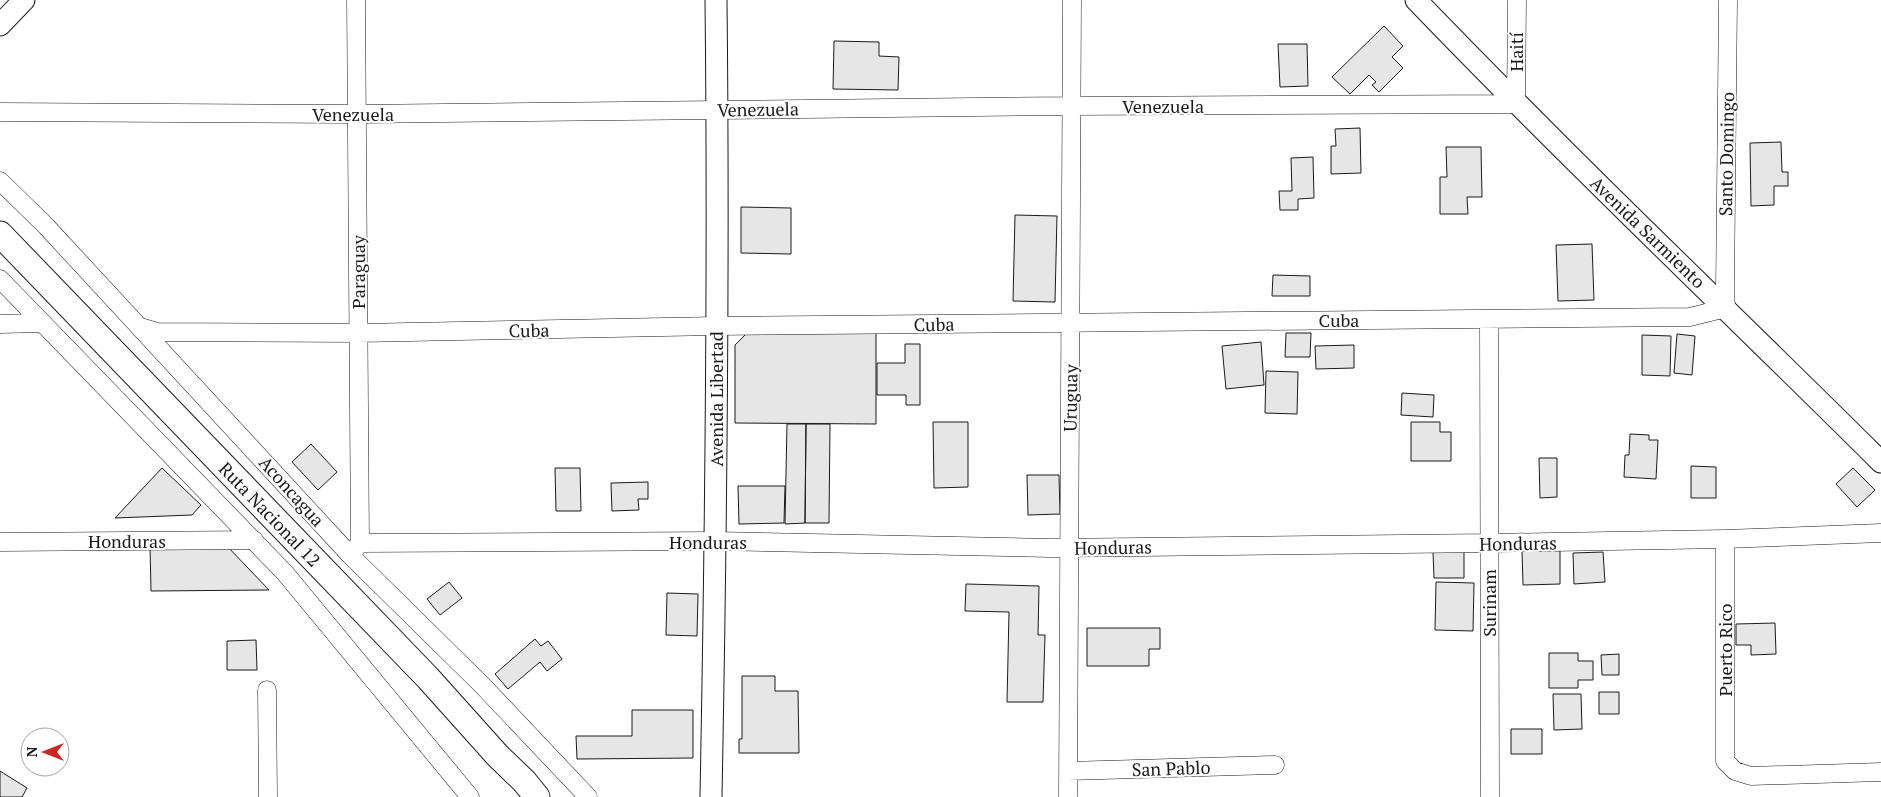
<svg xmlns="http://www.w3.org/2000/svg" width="1881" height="797" font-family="'PT Serif',serif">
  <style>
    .building { fill: #e6e6e6; stroke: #1a1a1a }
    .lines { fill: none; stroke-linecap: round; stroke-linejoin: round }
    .minor-casing { stroke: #1a1a1a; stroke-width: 19 }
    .major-casing { stroke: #1a1a1a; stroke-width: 23 }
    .highway-casing { stroke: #1a1a1a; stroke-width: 27 }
    .minor { stroke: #fff; stroke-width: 18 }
    .major { stroke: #fff; stroke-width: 21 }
    .highway { stroke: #fff; stroke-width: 25 }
    .labels { text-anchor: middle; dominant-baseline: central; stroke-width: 4; stroke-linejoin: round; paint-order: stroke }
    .street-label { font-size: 18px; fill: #1a1a1a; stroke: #fff }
  </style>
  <rect width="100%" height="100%" fill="#fff"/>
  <!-- building -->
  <path class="building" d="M1384,26L1403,46L1392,57L1403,68L1379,92L1372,85L1376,82L1369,75L1350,94L1332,77Z
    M834,41L879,42V56L899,57L898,90L833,89Z
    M1278,44H1307L1308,86L1280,87Z
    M1360,128L1361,173L1331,174V146H1336L1335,129Z
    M1781,142L1782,172H1788V186H1774V205L1751,206L1750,143Z
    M1446,147H1481L1482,197H1467L1468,214H1440V177H1447Z
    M1313,157L1314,198L1298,199V210H1280L1279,191H1292L1291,158Z
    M741,207L791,208V254L741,253Z
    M1015,215L1057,216L1055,302L1013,301Z
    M1592,244L1594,300L1558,301L1556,245Z
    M1273,275L1310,276V296H1272Z
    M752,328H876V424L735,423V345Z
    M1286,333H1311L1310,357H1285Z
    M1677,334L1695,336L1692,375L1674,373Z
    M1642,335L1671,336L1670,376L1642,375Z
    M1261,342L1264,385L1226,389L1222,346Z
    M905,344H920V405H906V395H877V363H905Z
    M1354,345V368L1316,369L1315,346Z
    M1266,371L1298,372L1297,414L1265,413Z
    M1402,393L1434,395L1433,417L1401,415Z
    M933,422H968V487L934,488Z
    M1411,422H1440V432H1451V461H1411Z
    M787,424H806L805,523L785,524Z
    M806,424H830L829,523H805Z
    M1630,434L1649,435V440H1658L1656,479L1624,477L1625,455H1629Z
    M311,444L337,472L318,490L292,462Z
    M1539,458H1557V497L1540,498Z
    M1691,466L1716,467V498H1691Z
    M162,468L201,505L192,515L115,518Z
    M555,468H580L581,511H556Z
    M1853,468L1875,490L1857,507L1836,484Z
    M1027,475H1059L1060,514L1028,515Z
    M648,482V499H638L639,510L612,511L611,483Z
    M738,486H785L784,523L739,524Z
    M226,545L269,590L151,591L150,546Z
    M1560,550V584L1523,585L1522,551Z
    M1464,551V578H1434L1433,552Z
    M1603,552L1605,582L1574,584L1573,553Z
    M449,582L462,598L440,615L427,599Z
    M1436,582L1474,583L1473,631L1435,630Z
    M966,584L1039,586L1038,635H1045L1043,702H1007L1009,612L965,611Z
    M667,593L698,594L697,636L666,635Z
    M1775,623L1776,654L1751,655V645H1736V624Z
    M1087,628H1160V649H1149V666H1087Z
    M535,639L541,646L548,641L562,659L547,671L540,662L508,689L495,674Z
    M256,640L257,670H227V641Z
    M1549,653H1578V661H1593V680H1578V688H1549Z
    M1619,654V675H1602L1601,655Z
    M742,676H775V691H798L799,753H739V739H742Z
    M1599,692H1619V714H1599Z
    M1553,694H1581L1582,729L1554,730Z
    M632,710H693V758L577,759L576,736H632Z
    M1511,729H1542V754H1511Z
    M0,771L27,788L22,797H0Z"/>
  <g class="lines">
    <defs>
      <path id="minor" d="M356,0L360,543
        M0,112L357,114L1070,106L1516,104L1517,0
        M0,181L46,226L350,555L483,686L588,797
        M0,279L285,573L470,797
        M1489,319L1490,797
        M0,324L42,323
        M141,327L157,332L358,333L716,326L1690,317L1726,308L1725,291L1728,0
        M1725,539V761L1735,771L1751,776L1881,772
        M0,542L254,540
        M350,555L360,543L716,541L1050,548L1489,543L1725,539L1881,533
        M267,690L268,797
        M1068,771L1275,765
        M1068,797L1072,0"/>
      <path id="major" d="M1416,0C1567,157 1726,308 1881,462
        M0,25L24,0
        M711,797C716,531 719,266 716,0"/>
      <path id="highway" d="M0,234L428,678L498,756L524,781L537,797"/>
    </defs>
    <!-- minor casing -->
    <use href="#minor" class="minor-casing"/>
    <!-- major casing -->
    <use href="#major" class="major-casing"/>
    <!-- highway casing -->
    <use href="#highway" class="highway-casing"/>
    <!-- minor -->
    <use href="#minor" class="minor"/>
    <!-- major -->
    <use href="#major" class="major"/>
    <!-- highway -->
    <use href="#highway" class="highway"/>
  </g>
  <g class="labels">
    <!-- street labels -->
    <g class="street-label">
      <text transform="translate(1516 52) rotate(-90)">Haití</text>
      <text x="1163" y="106">Venezuela</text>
      <text transform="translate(758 109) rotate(-1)">Venezuela</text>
      <text x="353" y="114">Venezuela</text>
      <text transform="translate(1726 154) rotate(-89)">Santo Domingo</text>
      <text transform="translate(1648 232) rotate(44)">Avenida Sarmiento</text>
      <text transform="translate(358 272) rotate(-90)">Paraguay</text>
      <text x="1339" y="320">Cuba</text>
      <text transform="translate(934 324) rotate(-1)">Cuba</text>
      <text transform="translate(529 330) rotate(-1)">Cuba</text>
      <text transform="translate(1070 398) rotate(-89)">Uruguay</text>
      <text transform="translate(716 399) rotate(-90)">Avenida Libertad</text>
      <text transform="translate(292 491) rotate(48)">Aconcagua</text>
      <text transform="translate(270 514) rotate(46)">Ruta Nacional 12</text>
      <text x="127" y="541">Honduras</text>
      <text x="708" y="542">Honduras</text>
      <text transform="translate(1518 543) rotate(-1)">Honduras</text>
      <text transform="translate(1113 547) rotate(-1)">Honduras</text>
      <text transform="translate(1489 603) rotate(-90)">Surinam</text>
      <text transform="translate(1725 650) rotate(-90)">Puerto Rico</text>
      <text transform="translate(1171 768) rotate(-2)">San Pablo</text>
    </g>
  </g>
  <!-- north arrow -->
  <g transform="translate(45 752) rotate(270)"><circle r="24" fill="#ffffff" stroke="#a3a3a3"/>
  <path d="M0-4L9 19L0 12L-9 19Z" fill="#c62828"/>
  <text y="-8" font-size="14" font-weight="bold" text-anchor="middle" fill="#1a1a1a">N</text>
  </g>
</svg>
